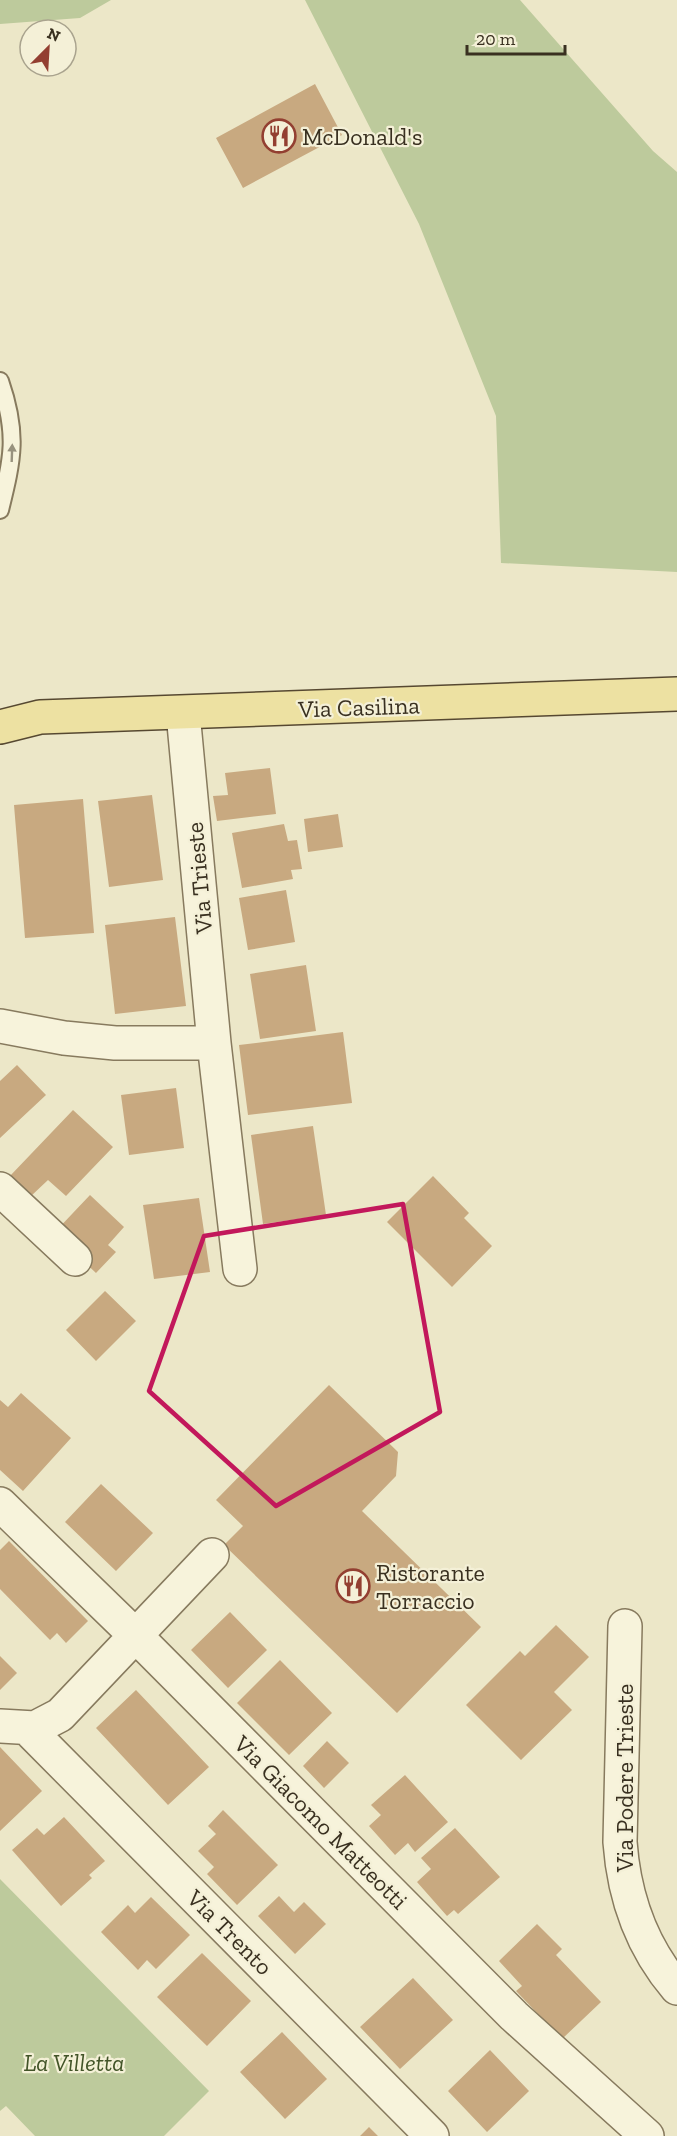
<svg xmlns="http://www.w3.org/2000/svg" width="677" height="2136" font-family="'Zilla Slab',serif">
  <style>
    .green { fill: #bdca9c }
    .building { fill: #c8a980 }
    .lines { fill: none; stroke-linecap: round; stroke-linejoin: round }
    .lane-casing { stroke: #877a5e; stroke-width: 20 }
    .street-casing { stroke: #877a5e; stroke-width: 36 }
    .primary-casing { stroke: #564831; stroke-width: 36 }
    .lane { stroke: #f7f3db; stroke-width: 16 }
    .street { stroke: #f7f3db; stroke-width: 33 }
    .primary { stroke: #ede1a2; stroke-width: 33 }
    .oneway { fill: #98927e }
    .marked { fill: none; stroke: #c2185b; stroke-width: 4.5; stroke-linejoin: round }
    .labels { text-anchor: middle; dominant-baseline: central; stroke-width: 4.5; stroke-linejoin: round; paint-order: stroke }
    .poi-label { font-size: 24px; fill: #393020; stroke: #f4f0d7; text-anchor: start }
    .street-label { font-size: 24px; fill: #393020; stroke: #f4f0d7 }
    .park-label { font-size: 24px; font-style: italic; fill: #425428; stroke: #f4f0d7 }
  </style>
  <rect width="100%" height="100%" fill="#ece7c8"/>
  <!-- green -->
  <path class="green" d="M0,0H111L80,18L0,24Z
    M305,0H520L653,151L677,172V572L501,563L496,416L419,224Z
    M0,1879L209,2091L164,2136H35L6,2106L0,2111Z"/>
  <!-- building -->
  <path class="building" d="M315,84L342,135L243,188L216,138Z
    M270,768L276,814L217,821L213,796L228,795L225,773Z
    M152,795L163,880L109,887L98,801Z
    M83,799L94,933L25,938L14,805Z
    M338,814L343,847L308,852L304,819Z
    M284,824L288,841L297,840L302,869L291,870L293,879L242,888L232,833Z
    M286,890L295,942L248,950L239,898Z
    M175,917L186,1006L115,1014L105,925Z
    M306,965L316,1031L260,1039L250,974Z
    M343,1032L352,1103L248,1115L239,1045Z
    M17,1065L46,1095L0,1138V1081Z
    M176,1088L184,1148L129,1155L121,1095Z
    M73,1110L113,1147L66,1196L48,1180L30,1197L9,1177Z
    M313,1126L326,1215L263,1224L251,1135Z
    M433,1176L469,1213L464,1218L492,1246L452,1287L387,1222Z
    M90,1195L124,1227L108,1245L116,1252L96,1273L54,1233Z
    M199,1198L210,1272L154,1279L143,1205Z
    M105,1291L136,1321L96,1361L66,1330Z
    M329,1385L398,1452L396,1476L362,1511L481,1627L397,1713L224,1545L243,1526L216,1500Z
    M21,1393L71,1438L23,1491L0,1470V1400L8,1407Z
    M101,1484L153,1533L116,1571L65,1522Z
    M9,1541L88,1621L66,1643L57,1633L50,1640L0,1589V1550Z
    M230,1612L267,1650L228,1688L191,1650Z
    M556,1625L589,1657L554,1692L572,1710L521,1760L466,1705L520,1651L525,1656Z
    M0,1656L17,1673L0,1690Z
    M280,1660L332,1713L289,1755L237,1703Z
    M136,1690L209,1767L168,1805L96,1728Z
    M327,1741L349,1763L324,1788L303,1766Z
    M0,1747L42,1791L0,1831Z
    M405,1775L448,1822L415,1852L408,1843L395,1855L369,1826L381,1815L371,1805Z
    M223,1810L278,1865L237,1905L207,1874L214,1867L198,1851L216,1834L208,1826Z
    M64,1817L105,1861L89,1875L92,1878L61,1906L12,1850L37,1828L44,1835Z
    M455,1828L500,1877L458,1914L454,1910L447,1916L417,1882L431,1869L421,1858Z
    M279,1896L294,1912L304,1902L326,1924L295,1954L258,1916Z
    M151,1897L190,1935L156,1969L147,1960L138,1970L101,1932L128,1905L135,1913Z
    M537,1924L562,1949L556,1955L601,2002L562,2039L516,1991L522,1986L499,1961Z
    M202,1953L251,2001L207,2046L157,1997Z
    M413,1978L453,2020L400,2069L360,2027Z
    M282,2032L327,2079L285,2119L240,2072Z
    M490,2050L529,2091L487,2132L448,2091Z
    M369,2127L378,2136H360Z"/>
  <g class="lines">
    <defs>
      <path id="lane" d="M0,381C18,433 13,458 0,510"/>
      <path id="street" d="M183,713L214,1043L240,1269
        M0,1026L64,1038L115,1043H214
        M0,1189L75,1259
        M0,1504L136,1636L514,2016L647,2136
        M625,1626L620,1842C624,1897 641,1946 677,1988
        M0,1726L35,1728L60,1715L212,1555
        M28,1729L432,2136"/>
      <path id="primary" d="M0,727L40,717L677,694"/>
    </defs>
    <!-- lane casing -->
    <use href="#lane" class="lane-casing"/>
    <!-- street casing -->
    <use href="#street" class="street-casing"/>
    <!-- primary casing -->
    <use href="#primary" class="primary-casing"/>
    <!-- lane -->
    <use href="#lane" class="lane"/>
    <!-- street -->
    <use href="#street" class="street"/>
    <!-- primary -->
    <use href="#primary" class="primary"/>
  </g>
  <!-- one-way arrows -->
  <defs><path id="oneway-solid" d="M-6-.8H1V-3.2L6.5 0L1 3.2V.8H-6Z" transform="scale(1.5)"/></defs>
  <use class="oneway" href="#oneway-solid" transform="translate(12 453) rotate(-88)"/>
  <!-- marked area -->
  <path class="marked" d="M403,1204L440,1412L276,1506L149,1391L204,1236Z"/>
  <!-- icons -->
  <defs>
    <symbol id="restaurant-ring" viewBox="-11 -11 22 22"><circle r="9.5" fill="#f4f0d7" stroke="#933f31" stroke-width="1.5"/><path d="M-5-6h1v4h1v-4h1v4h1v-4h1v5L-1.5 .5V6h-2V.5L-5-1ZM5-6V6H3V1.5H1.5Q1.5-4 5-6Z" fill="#933f31"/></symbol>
  </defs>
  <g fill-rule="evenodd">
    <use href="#restaurant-ring" x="260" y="117" width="38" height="38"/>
    <use href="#restaurant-ring" x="334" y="1567" width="38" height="38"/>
  </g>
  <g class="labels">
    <!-- poi labels -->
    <g class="poi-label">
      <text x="302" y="136">McDonald's</text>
      <text x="376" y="1572">Ristorante<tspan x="376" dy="28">Torraccio</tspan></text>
    </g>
    <!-- street labels -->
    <g class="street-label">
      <text transform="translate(359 707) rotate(-2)">Via Casilina</text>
      <text transform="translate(199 878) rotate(-95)">Via Trieste</text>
      <text transform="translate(624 1778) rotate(-90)">Via Podere Trieste</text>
      <text transform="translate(321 1822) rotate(45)">Via Giacomo Matteotti</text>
      <text transform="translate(230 1932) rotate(45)">Via Trento</text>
    </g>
    <!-- park labels -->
    <g class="park-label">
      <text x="74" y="2062">La Villetta</text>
    </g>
  </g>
  <!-- north arrow -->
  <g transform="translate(48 48) rotate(24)"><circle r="28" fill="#f4f0d7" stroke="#a9a38e" stroke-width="1.5"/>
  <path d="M0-4.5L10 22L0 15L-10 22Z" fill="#933f31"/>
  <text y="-9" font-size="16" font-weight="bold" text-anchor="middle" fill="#393020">N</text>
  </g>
  <!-- scale -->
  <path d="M467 45v9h98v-9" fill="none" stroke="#393020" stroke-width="3"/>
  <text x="476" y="45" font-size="18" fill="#393020" stroke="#f4f0d7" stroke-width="4.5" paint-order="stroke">20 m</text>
</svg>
